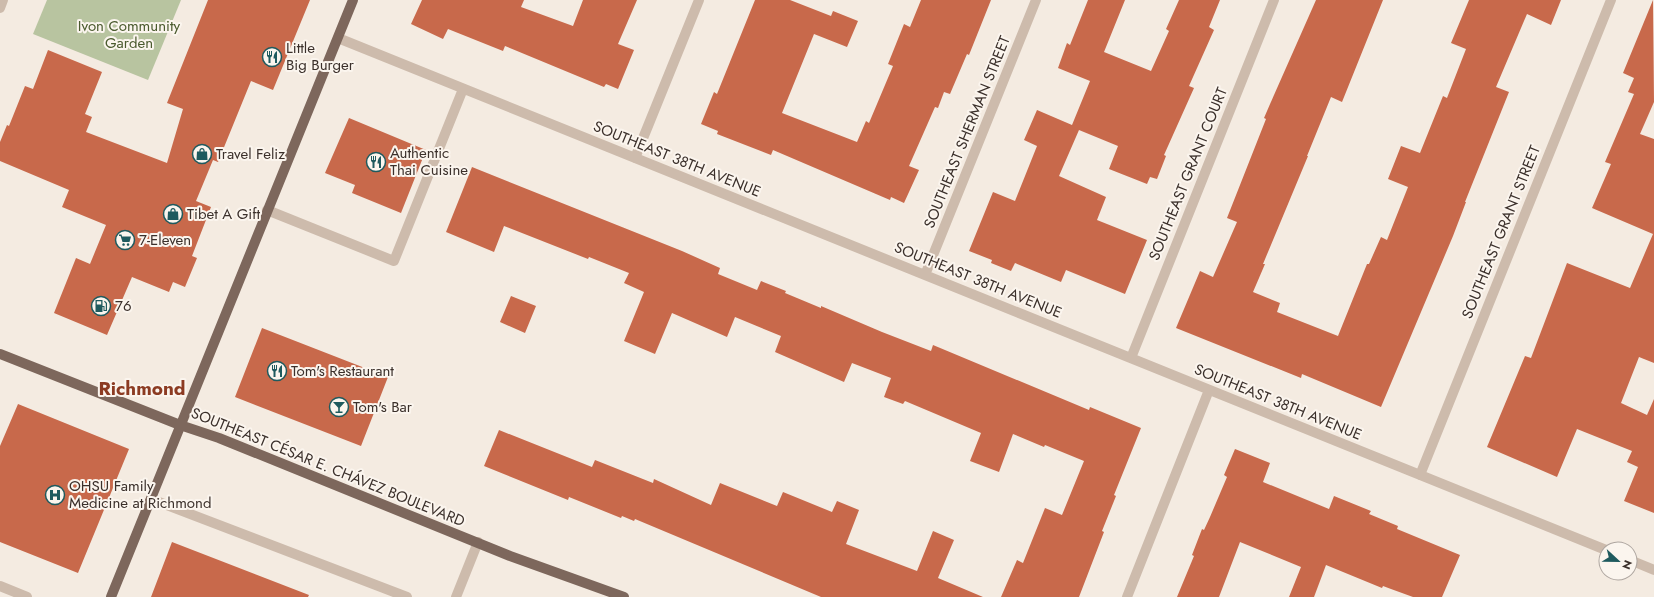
<svg xmlns="http://www.w3.org/2000/svg" width="1654" height="597" font-family="Jost,sans-serif">
  <style>
    .green { fill: #b8c4a0 }
    .building { fill: #c8694b }
    .lines { fill: none; stroke-linecap: round; stroke-linejoin: round }
    .minor { stroke: #cdbbac; stroke-width: 10 }
    .major { stroke: #7d675c; stroke-width: 10 }
    .labels { text-anchor: middle; dominant-baseline: central; stroke-width: 4; stroke-linejoin: round; paint-order: stroke }
    .park-label { font-size: 15px; fill: #4a5a2e; stroke: #fbf5ee }
    .poi-label { font-size: 15px; fill: #3b302b; stroke: #fbf5ee; text-anchor: start }
    .street-label { font-size: 15px; fill: #3b302b; stroke: #fbf5ee }
    .district-label { font-size: 19px; font-weight: bold; fill: #8c3b22; stroke: #fbf5ee }
  </style>
  <rect width="100%" height="100%" fill="#f4ebe1"/>
  <!-- green -->
  <path class="green" d="M47,0H181L148,80L33,34Z"/>
  <!-- building -->
  <path class="building" d="M208,0H310L273,90L251,81L218,162L213,160L196,201L211,207L192,256L197,258L185,287L173,282L169,292L132,277L107,335L54,313L76,258L90,264L106,225L62,207L69,190L0,161V142L7,125L9,126L25,86L33,89L48,50L102,72L85,114L92,117L86,132L167,163L183,109L167,103Z
    M422,0H524L521,7L573,26L583,0H637L618,44L634,50L618,89L606,84L604,87L505,46L503,51L448,29L443,39L411,24Z
    M755,0H790L831,16L833,11L858,21L847,47L814,34L782,113L857,142L866,121L869,123L893,66L888,64L904,24L910,27L921,0H991L969,55L967,54L950,94L944,92L938,108L935,107L909,166L919,170L904,203L891,197L890,200L773,150L771,155L717,134L718,131L701,124L714,92L717,94Z
    M1088,0H1125L1104,52L1151,71L1169,31L1166,29L1179,0H1220L1209,27L1214,30L1189,86L1194,88L1164,155L1166,156L1157,179L1150,177L1147,184L1109,169L1118,146L1079,130L1059,176L1106,197L1097,220L1147,240L1125,294L1066,270L1061,282L1015,263L1011,271L991,263L992,260L969,251L993,192L1015,201L1037,146L1024,140L1037,110L1072,125L1090,81L1058,68L1067,43L1070,45Z
    M1316,0H1383L1342,102L1331,97L1307,156H1308L1263,264H1265L1253,292L1280,303L1277,312L1338,336L1367,264H1369L1381,237L1387,240L1408,187L1388,179L1401,146L1420,153L1443,96L1447,98L1466,49L1451,43L1469,0H1561L1551,25L1527,14L1496,87L1509,92L1465,202H1466L1453,236L1381,407L1302,374L1301,378L1176,328L1200,271L1213,277L1237,222L1227,218L1266,119L1264,118L1274,95Z
    M1653,0L1654,102L1640,134L1654,139V363L1639,357L1621,403L1647,415L1654,399V513L1624,501L1638,467L1627,462L1632,451L1577,429L1557,477L1487,447L1525,356L1531,358L1567,263L1630,288L1653,234L1592,208L1611,164L1605,162L1634,94L1628,92L1634,78L1623,73Z
    M349,118L426,150L401,213L352,193L355,185L325,173Z
    M472,167L682,251L720,268L718,274L757,290L761,281L786,291L785,293L821,308V306L882,332L931,351L933,345L1089,410L1090,407L1141,428L1114,495L1116,496L1102,531L1104,532L1079,597H1001L1017,560L1023,563L1045,508L1062,515L1084,461L1045,445L1044,447L1013,434L999,472L970,461L981,433L905,401L903,404L884,397L891,378L852,363L844,382L775,352L781,336L735,317L727,337L672,313L655,354L624,341L644,292L624,283L629,273L589,257L588,259L504,226L494,252L446,232Z
    M511,296L536,306L525,333L500,322Z
    M262,328L388,377L361,446L235,397Z
    M18,404L129,449L78,573L0,542V446Z
    M499,430L592,467L595,460L653,483L654,479L711,505L720,483L777,506L783,492L832,512L837,501L859,510L846,544L917,571L933,531L954,540L938,578L983,597H821L635,519L634,521L622,516L621,518L569,497L568,500L484,466Z
    M1235,449L1270,463L1263,482L1329,509L1334,496L1371,511L1369,514L1398,526L1397,529L1460,555L1442,597H1413L1391,589L1383,586L1382,588L1326,565L1314,597H1289L1301,567L1240,542L1219,597H1177L1194,556L1192,555L1202,529L1204,530L1210,517L1227,477L1224,475Z
    M172,542L309,595L308,597H151Z"/>
  <g class="lines">
    <!-- minor -->
    <path class="minor" d="M0,8L3,0
      M338,38L1606,550
      M635,158L699,0
      M267,210L394,261L463,89
      M925,275L1036,0
      M1131,358L1274,0
      M1420,475L1611,0
      M151,499L407,597
      M1630,560L1654,570
      M0,586L27,597
      M456,597L478,542
      M1127,597L1209,390"/>
    <!-- major -->
    <path class="major" d="M0,354L180,425L219,438L510,556L624,597
      M111,597L353,0"/>
  </g>
  <!-- icons -->
  <defs>
    <symbol id="restaurant-ring" viewBox="-11 -11 22 22"><circle r="9.5" fill="#fbf5ee" stroke="#1f5a5e" stroke-width="1.5"/><path d="M-5-6h1v4h1v-4h1v4h1v-4h1v5L-1.5 .5V6h-2V.5L-5-1ZM5-6V6H3V1.5H1.5Q1.5-4 5-6Z" fill="#1f5a5e"/></symbol>
    <symbol id="shop-ring" viewBox="-11 -11 22 22"><circle r="9.5" fill="#fbf5ee" stroke="#1f5a5e" stroke-width="1.5"/><path d="M-5-2.5h2.3a2.7 3.5 0 0 1 5.4 0H5L5.5 6h-11ZM-1.5-2.5h3a1.5 2.3 0 0 0-3 0Z" fill="#1f5a5e"/></symbol>
    <symbol id="supermarket-ring" viewBox="-11 -11 22 22"><circle r="9.5" fill="#fbf5ee" stroke="#1f5a5e" stroke-width="1.5"/><path d="M-6-5.5h2.5l.6 2H6L4.5 2H-2.5L-4.4-4H-6ZM-1.5 3.2a1.3 1.3 0 1 0 .1 0ZM3 3.2a1.3 1.3 0 1 0 .1 0Z" fill="#1f5a5e"/></symbol>
    <symbol id="fuel-ring" viewBox="-11 -11 22 22"><circle r="9.5" fill="#fbf5ee" stroke="#1f5a5e" stroke-width="1.5"/><path d="M-5.5-6h7V0h2V4h1.3V-2.5L3-4.5l.8-.8L6-3V5H2.5V1h-1V6h-7ZM-4.2-4.7v3.2H.2V-4.7Z" fill="#1f5a5e"/></symbol>
    <symbol id="bar-ring" viewBox="-11 -11 22 22"><circle r="9.5" fill="#fbf5ee" stroke="#1f5a5e" stroke-width="1.5"/><path d="M-6-5H6L.8 .8V4.5H3.5V6h-7V4.5H-.8V.8Z" fill="#1f5a5e"/></symbol>
    <symbol id="hospital-ring" viewBox="-11 -11 22 22"><circle r="9.5" fill="#fbf5ee" stroke="#1f5a5e" stroke-width="1.5"/><path d="M-5-5h3v3.5h4V-5h3V5h-3V1.5h-4V5h-3Z" fill="#1f5a5e"/></symbol>
  </defs>
  <g fill-rule="evenodd">
    <use href="#restaurant-ring" x="261" y="46" width="22" height="22"/>
    <use href="#shop-ring" x="191" y="143" width="22" height="22"/>
    <use href="#restaurant-ring" x="365" y="151" width="22" height="22"/>
    <use href="#shop-ring" x="162" y="203" width="22" height="22"/>
    <use href="#supermarket-ring" x="114" y="229" width="22" height="22"/>
    <use href="#fuel-ring" x="90" y="295" width="22" height="22"/>
    <use href="#restaurant-ring" x="266" y="360" width="22" height="22"/>
    <use href="#bar-ring" x="328" y="396" width="22" height="22"/>
    <use href="#hospital-ring" x="44" y="484" width="22" height="22"/>
  </g>
  <g class="labels">
    <!-- park labels -->
    <g class="park-label">
      <text x="129" y="26">Ivon Community<tspan x="129" dy="17">Garden</tspan></text>
    </g>
    <!-- poi labels -->
    <g class="poi-label">
      <text x="286" y="48">Little<tspan x="286" dy="17">Big Burger</tspan></text>
      <text x="390" y="153">Authentic<tspan x="390" dy="17">Thai Cuisine</tspan></text>
      <text x="216" y="154">Travel Feliz</text>
      <text x="187" y="214">Tibet A Gift</text>
      <text x="139" y="240">7-Eleven</text>
      <text x="115" y="306">76</text>
      <text x="291" y="371">Tom's Restaurant</text>
      <text x="353" y="407">Tom's Bar</text>
      <text x="69" y="486">OHSU Family<tspan x="69" dy="17">Medicine at Richmond</tspan></text>
    </g>
    <!-- street labels -->
    <g class="street-label">
      <text transform="translate(967 132) rotate(-68)">SOUTHEAST SHERMAN STREET</text>
      <text transform="translate(677 159) rotate(22)">SOUTHEAST 38TH AVENUE</text>
      <text transform="translate(1188 174) rotate(-68)">SOUTHEAST GRANT COURT</text>
      <text transform="translate(1501 232) rotate(-68)">SOUTHEAST GRANT STREET</text>
      <text transform="translate(978 280) rotate(22)">SOUTHEAST 38TH AVENUE</text>
      <text transform="translate(1278 402) rotate(22)">SOUTHEAST 38TH AVENUE</text>
      <text transform="translate(328 467) rotate(22)">SOUTHEAST CÉSAR E. CHÁVEZ BOULEVARD</text>
    </g>
    <!-- district labels -->
    <g class="district-label">
      <text x="142" y="388">Richmond</text>
    </g>
  </g>
  <!-- north arrow -->
  <g transform="translate(1618 561) rotate(112)"><circle r="19" fill="#fbf5ee" stroke="#aea6a0"/>
  <path d="M0-3L7 15L0 10L-7 15Z" fill="#1f5a5e"/>
  <text y="-6" font-size="11" font-weight="bold" text-anchor="middle" fill="#3b302b">N</text>
  </g>
</svg>
